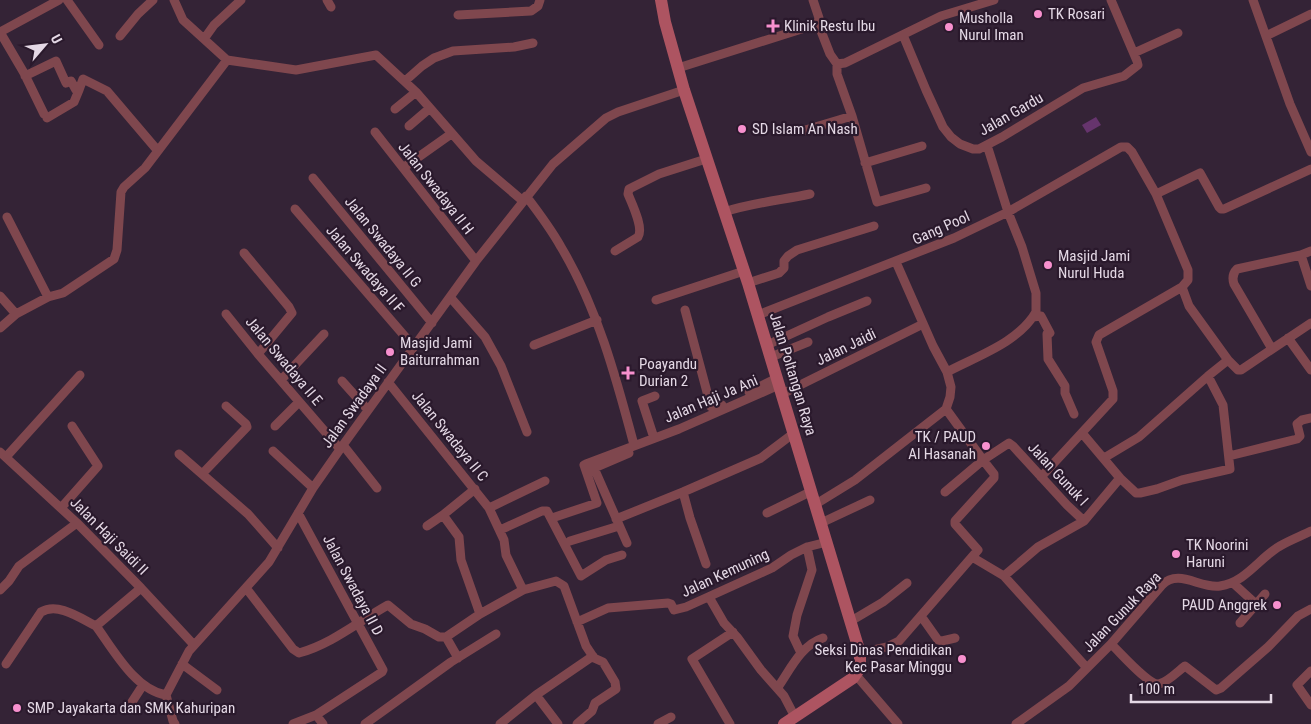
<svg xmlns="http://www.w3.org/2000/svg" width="1311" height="724" font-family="'Roboto Condensed',sans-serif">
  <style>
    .green { fill: #66346d }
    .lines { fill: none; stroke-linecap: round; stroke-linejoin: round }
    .street { stroke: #7f474e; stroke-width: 9 }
    .secondary { stroke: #ad5461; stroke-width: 12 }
    .poi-dot { fill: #f790ce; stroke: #2a192c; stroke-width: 2 }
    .labels { text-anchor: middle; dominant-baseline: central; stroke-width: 4.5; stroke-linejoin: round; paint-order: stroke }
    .poi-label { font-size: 15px; fill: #e4d8e5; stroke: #2a192c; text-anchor: start }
    .street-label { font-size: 15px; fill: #e4d8e5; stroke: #2a192c }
  </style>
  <rect width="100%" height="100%" fill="#342336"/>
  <!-- green -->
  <path class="green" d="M1096,117L1101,125L1087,133L1082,125Z"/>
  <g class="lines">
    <!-- street -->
    <path class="street" d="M67,0L99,45
      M174,0L183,20L227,60
      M327,0L331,7
      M813,0L819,18L817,26
      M1253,0L1290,104L1311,152
      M458,15L531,11L538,6L540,0
      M817,26L821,31L830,54L837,64
      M0,32L24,73L44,114
      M0,32L59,0
      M903,35L926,90L943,127L951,137L960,144L973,149H979L1002,137L1083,88L1124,76L1138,65L1137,61L1111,0
      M120,36L138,14L153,0
      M1266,36L1311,14
      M204,39L214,25L241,0
      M1134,53L1178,33
      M837,64V74L852,116L877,202L926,188
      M837,64L845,63L941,16L994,0
      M678,68L811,26H817
      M25,76L56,61L66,83L71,81L76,90H79L74,102L47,118
      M405,81L422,66L434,58L453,51L514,47L533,43
      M79,90L83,79L107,91L158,151
      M395,109L416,92
      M409,126L430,108
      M802,131L852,116
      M375,132L476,261
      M865,163L922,146
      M403,168L451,134
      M313,178L432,323
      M1156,194L1200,173L1219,207L1221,209H1224L1311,169
      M526,196C539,213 551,229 561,247C597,307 616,377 634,445
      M295,209L414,347
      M724,212C751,203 782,200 810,194
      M7,217L48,297
      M615,251L638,237C644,228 632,204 628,194L629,189L659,174L706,159
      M244,253L289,307L292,313L258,354
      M1301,255L1311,286
      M748,283L779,273L784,268V261L788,256L797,250L874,226
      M1182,287L1189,306L1228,360L1238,370H1241L1311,323
      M0,296L16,314
      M450,297L485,337L501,366L527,432
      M656,300L744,271
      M685,310L711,407L716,408L722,405
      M226,314L258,354L340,449
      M758,315L954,238L1008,212L1121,147H1127L1132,152L1156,194L1188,270V280L1182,287L1099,335L1096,342L1113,391V399L1041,477
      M1033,317L1041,316L1050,333L1047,334L1048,359L1065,386V393L1074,414
      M0,328L16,314L48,297L63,293L114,259L117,250L121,192L124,187L145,168L227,60L296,70L376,55L416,92L476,161L523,201
      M1288,338L1311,370
      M534,345L597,320
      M767,345L828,317L867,301
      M1272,349L1234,284C1232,278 1233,273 1237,269L1301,255L1311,251
      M771,357L808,342
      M947,372C977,356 1018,343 1036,312V293L1022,247L1008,212L987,145
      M281,380L324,334
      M342,381L368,410
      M388,382L489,508L504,540L506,555L523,590L480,614L446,637L458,658
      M749,392L777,378
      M782,394L923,324
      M275,426L299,402
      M654,438L642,401L655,396
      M343,445L377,488
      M273,451L313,488
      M0,452L77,523L141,588L194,645
      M179,454L248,514L278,548
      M1229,456L1297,439L1300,436L1297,424L1302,420L1311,418
      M6,457L80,375
      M1104,458L1139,437L1208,376L1228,360
      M203,473L247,427L246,424L226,406
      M1120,478L1136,493H1140L1157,489L1182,480L1230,469L1223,405L1208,376
      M683,492L690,518L706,564
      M945,492L983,460L1009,443L1013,446L1067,505L1084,521
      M816,504L855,480L928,423L946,409L950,397L951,387L947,372L933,346L896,262
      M61,508L98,466L72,426
      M489,508L545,481
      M767,513L812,491
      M443,515L459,537L461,560L480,614
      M552,518L597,503L584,465L586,464L679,429L779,385
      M616,519L683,492L761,458L794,433
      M821,523L870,500
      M427,526L443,515L475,489
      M500,530L542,511H547L581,576L606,560L622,555
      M570,541L619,526
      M627,543L594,468L629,453
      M972,557L1004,576L1087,668
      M1004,576L1038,547L1084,521L1120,478L1082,433
      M1233,583L1256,604
      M246,588L293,649L299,653C332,644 359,621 388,605L411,624L425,629L439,637H446
      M0,590L9,581L19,566L77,523
      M523,590L556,581L564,586L586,646L594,658L603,662L615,682L616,689L595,703L592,711L577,724
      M709,597L724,623L737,637L761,670L784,696L795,717
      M921,616L938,640L942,641L955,638
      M851,621L883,602L907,583
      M577,622L608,608L668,603L671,604L674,610L686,607L772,568L791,555L807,547L827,542
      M1240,623L1265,594
      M96,626C113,649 135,690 166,695
      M1111,644C1120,652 1148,685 1159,684C1168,682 1178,671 1185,666L1216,690L1221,688L1268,647L1298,616L1311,609
      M801,653L793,636L797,615L812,570L807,547
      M860,653L887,647L899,641L978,550L955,524V521L994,478V474L983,460L946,409
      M6,664L41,612C58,602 80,618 96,626L141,588
      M182,664L217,690
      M1311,671L1297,685L1311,705
      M855,674L898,724
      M778,687C790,670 801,645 823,638
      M536,695L558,724
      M130,705L143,685
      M316,715L323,724
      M175,724L173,721L166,695L189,651L269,562L313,488L343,445L476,261L553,164L606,118L618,112L684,90
      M293,724L316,715L382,672L383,670L298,513
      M365,724L451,662L496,634
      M500,724L536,695L593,656
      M658,724L671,717
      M730,724L692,659L733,632
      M1016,724L1069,686L1111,644L1162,585C1179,568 1200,589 1220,586C1246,582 1259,558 1280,546C1290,540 1301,536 1311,531"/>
    <!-- secondary -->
    <path class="secondary" d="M661,0L665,22L684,90L748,283L860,653V668L853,678L784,724"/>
  </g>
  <!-- markers -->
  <g class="poi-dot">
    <circle cx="1038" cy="14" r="5"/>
    <path d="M770.5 18.5h5v5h5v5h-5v5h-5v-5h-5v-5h5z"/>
    <circle cx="949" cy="27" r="5"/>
    <circle cx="742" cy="129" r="5"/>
    <circle cx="1048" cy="265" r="5"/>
    <circle cx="390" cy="352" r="5"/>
    <path d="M625.5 365.5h5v5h5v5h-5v5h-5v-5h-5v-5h5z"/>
    <circle cx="986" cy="446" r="5"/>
    <circle cx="1176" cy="554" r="5"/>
    <circle cx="1277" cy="605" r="5"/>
    <circle cx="962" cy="659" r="5"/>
    <circle cx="17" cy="708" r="5"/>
  </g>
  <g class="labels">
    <!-- poi labels -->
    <g class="poi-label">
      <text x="1048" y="14">TK Rosari</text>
      <text x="959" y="18">Musholla<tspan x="959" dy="17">Nurul Iman</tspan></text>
      <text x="784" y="26">Klinik Restu Ibu</text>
      <text x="752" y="129">SD Islam An Nash</text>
      <text x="1058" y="256">Masjid Jami<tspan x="1058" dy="17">Nurul Huda</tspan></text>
      <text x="400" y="343">Masjid Jami<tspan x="400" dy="17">Baiturrahman</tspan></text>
      <text x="639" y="364">Poayandu<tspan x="639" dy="17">Durian 2</tspan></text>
      <text x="976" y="437" text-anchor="end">TK / PAUD<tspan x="976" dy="17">Al Hasanah</tspan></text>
      <text x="1186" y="545">TK Noorini<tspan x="1186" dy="17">Haruni</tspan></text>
      <text x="1267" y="605" text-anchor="end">PAUD Anggrek</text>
      <text x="952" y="650" text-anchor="end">Seksi Dinas Pendidikan<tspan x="952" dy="17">Kec Pasar Minggu</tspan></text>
      <text x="27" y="708">SMP Jayakarta dan SMK Kahuripan</text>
    </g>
    <!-- street labels -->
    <g class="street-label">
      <text transform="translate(1011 114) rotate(-30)">Jalan Gardu</text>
      <text transform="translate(436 188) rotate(52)">Jalan Swadaya II H</text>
      <text transform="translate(941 228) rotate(-24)">Gang Pool</text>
      <text transform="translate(383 242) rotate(51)">Jalan Swadaya II G</text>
      <text transform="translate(365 269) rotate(49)">Jalan Swadaya II F</text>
      <text transform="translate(846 347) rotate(-26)">Jalan Jaidi</text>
      <text transform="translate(284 361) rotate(50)">Jalan Swadaya II E</text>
      <text transform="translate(793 374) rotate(73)">Jalan Poltangan Raya</text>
      <text transform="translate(711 399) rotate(-23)">Jalan Haji Ja Ani</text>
      <text transform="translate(354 406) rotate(-54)">Jalan Swadaya II</text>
      <text transform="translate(450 436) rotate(51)">Jalan Swadaya II C</text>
      <text transform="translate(1058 474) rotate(47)">Jalan Gunuk I</text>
      <text transform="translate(109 536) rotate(45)">Jalan Haji Saidi II</text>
      <text transform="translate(725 573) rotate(-25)">Jalan Kemuning</text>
      <text transform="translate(353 585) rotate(62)">Jalan Swadaya II D</text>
      <text transform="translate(1122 612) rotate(-46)">Jalan Gunuk Raya</text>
    </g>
  </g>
  <!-- north arrow -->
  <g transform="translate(45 45) rotate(62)" stroke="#2a192c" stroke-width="4" paint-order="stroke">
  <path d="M0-4L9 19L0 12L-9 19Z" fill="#e4d8e5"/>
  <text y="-8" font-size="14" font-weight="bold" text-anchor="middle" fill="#e4d8e5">U</text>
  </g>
  <!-- scale -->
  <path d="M1131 694v8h140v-8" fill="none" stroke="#e4d8e5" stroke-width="2.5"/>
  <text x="1138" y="694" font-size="15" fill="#e4d8e5" stroke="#2a192c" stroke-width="4" paint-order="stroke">100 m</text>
</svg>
